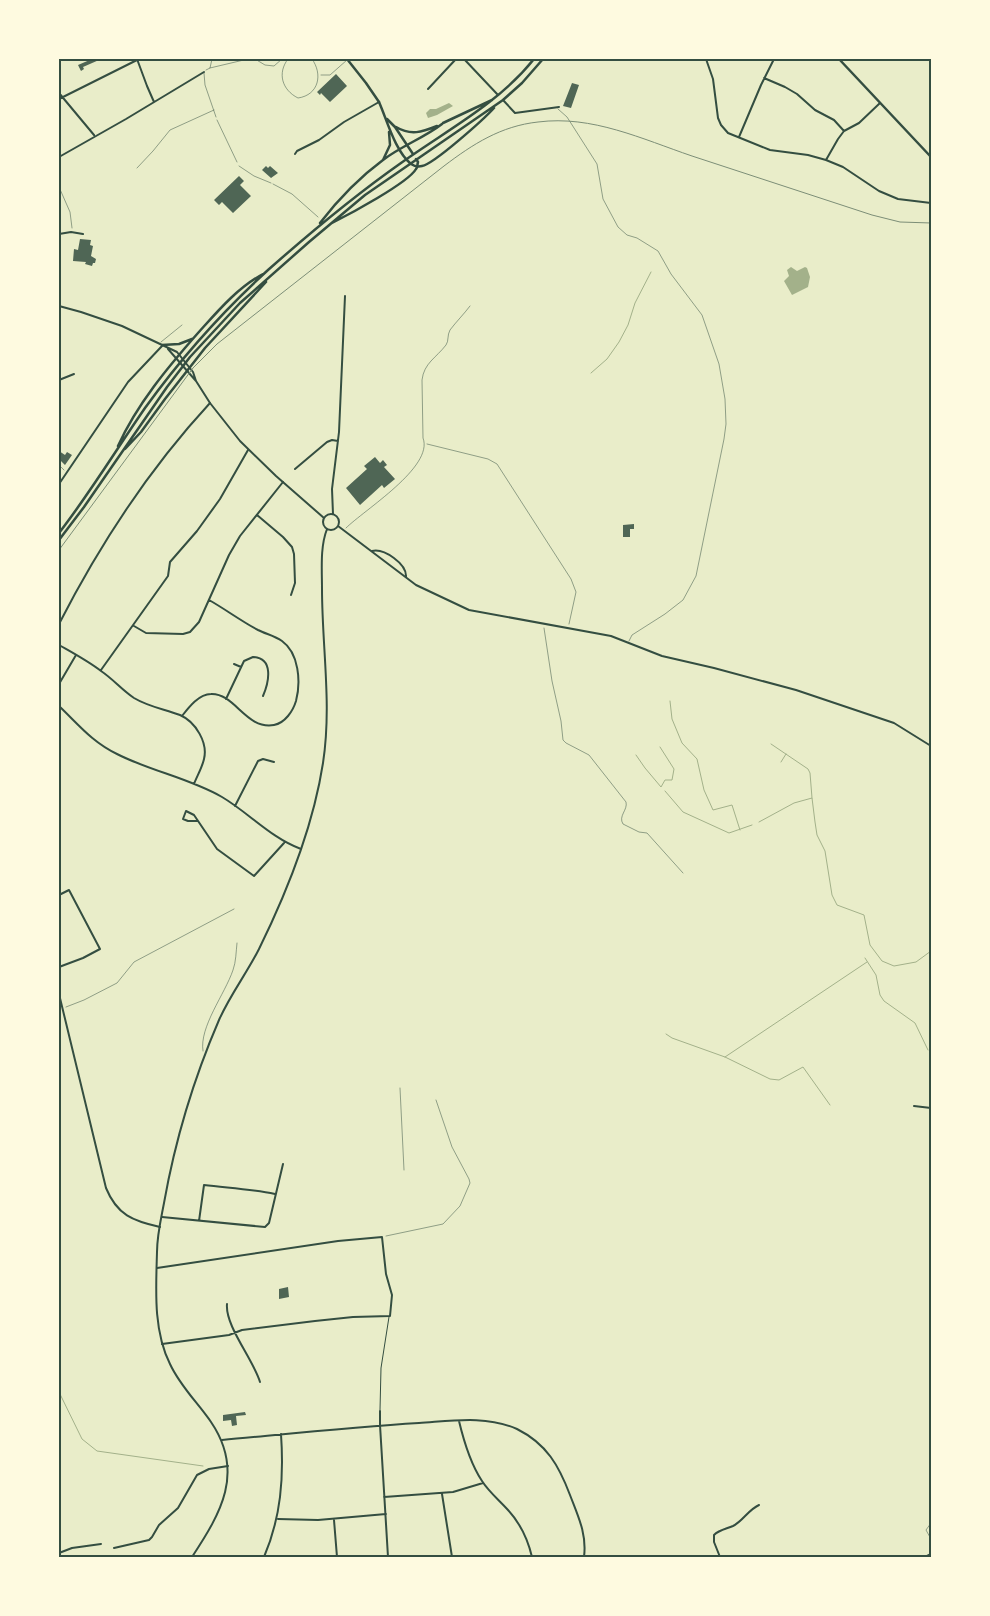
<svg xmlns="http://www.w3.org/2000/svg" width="990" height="1616" font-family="'Archivo Narrow',sans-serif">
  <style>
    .water { fill: #a3b18a }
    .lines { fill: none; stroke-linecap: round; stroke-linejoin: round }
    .stream { stroke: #a3b18a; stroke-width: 1 }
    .building { fill: #4f6655 }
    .path { stroke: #344e41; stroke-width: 0.5 }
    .service { stroke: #344e41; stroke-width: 0.5 }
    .pedestrian { stroke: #344e41; stroke-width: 1 }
    .minor { stroke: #344e41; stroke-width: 2 }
    .tertiary { stroke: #344e41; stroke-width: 2 }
    .secondary { stroke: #344e41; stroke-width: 2.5 }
    .trunk { stroke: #344e41; stroke-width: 2.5 }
    .rail { stroke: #7c8e77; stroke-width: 1 }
    .neatline { fill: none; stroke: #344e41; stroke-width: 2 }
  </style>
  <rect width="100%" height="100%" fill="#e9edc9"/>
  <!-- water -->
  <path class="water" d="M449,103L453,106L437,115L428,118L426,113L430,109H436Z
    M791,267L797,271L805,267L807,268L810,277L808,287L792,295L784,281L789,276L787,270Z"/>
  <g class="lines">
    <!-- stream -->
    <path class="stream" d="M591,373L607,359L619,342L628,325L635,303L651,272
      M670,701L672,719L682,743L697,759L704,790L713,810L732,805L740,830
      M771,744L808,769L810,773L812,798
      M636,755L645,768L661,787L665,780H672L674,769L660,747
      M781,762L786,754
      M665,791L683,812L729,833L752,825
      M759,822L794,803L812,798L815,822L817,835L825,851L832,895L837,905L864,915L870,945L882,961L894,966L916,962L931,951
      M865,958L876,975L880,995L884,1001L915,1023L928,1050
      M666,1034L672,1038L725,1057L770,1079L779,1080L803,1067L830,1105
      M725,1057L867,962
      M59,1392L82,1439L97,1451L203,1466"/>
  </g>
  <!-- building -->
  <path class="building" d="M92,59H99V60L83,67L84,69L81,71L78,65Z
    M336,74L347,86L330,102L321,93L320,95L317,92Z
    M572,83L579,85L571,108L563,106Z
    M266,166L268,168L270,166L278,173L271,178L262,170Z
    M239,176L244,181L240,185L251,196L233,213L222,202L219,205L214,200Z
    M80,239L91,240L90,245L93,246L91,256L96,259L95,263H93L92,266L85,264L86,262L73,261L74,249L78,250Z
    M59,451L65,455L67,452L72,455L65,465L59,459Z
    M375,457L380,463L383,460L387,465L384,467L395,479L384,488L382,485L360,505L346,488L367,469L364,466Z
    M634,524V529H630V537H623V525Z
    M288,1287L289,1297L279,1299V1289Z
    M245,1412L246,1415L236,1416L237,1425L232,1426L231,1420L223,1421V1415Z"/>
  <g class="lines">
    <!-- path -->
    <path class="path" d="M255,59L265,65L274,66L282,59
      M210,68L248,59
      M206,70L210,68L212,59
      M217,120L237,162
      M273,184L292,194L318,217
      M59,187L70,212L72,228
      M427,444L488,459L497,464L571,579L576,592L569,624
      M59,465L64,470
      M346,528C364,510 434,467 423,438L422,380C424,363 436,358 446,345C449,341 447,335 450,330C456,322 464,314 470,306
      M544,628L552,681L561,721L563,740L566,743L589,755L626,802C628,810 618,816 623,824L639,832L647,833L683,873
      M66,1007L84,1000L117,983L134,962L234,909
      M203,1051C199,1027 225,994 233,970C236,962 236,952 237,943
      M400,1088L404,1170
      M386,1236L443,1224L460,1206L470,1183L469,1179L452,1147L436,1100"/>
    <!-- service -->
    <path class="service" d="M288,59C277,73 282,90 298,98C319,95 323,74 312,59
      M204,73L205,85L216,117
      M321,75H330L347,60
      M558,109L567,117L597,164L603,199L618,227L627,235L637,238L658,251L671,274L702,315L719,364L725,399L726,424L724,439L696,576L683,600L665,614L632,635L629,641
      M239,166L254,176L271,183
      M137,168L153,151L170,130L214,110
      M161,342L182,325
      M931,1523L926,1530L931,1539"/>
    <!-- pedestrian -->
    <path class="pedestrian" d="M380,1410L381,1368L389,1317"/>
    <!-- minor -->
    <path class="minor" d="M137,59L147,86L154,102
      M464,59L498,95
      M706,59L713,79L718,118L721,125L728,133L770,150L808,155L826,160L843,167L879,191L898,199L931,203
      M764,78L785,87L797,94L815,110L834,120L844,131
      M428,89L456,59
      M59,93L94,135
      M59,99L137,60
      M503,100L515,113L559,107
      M739,137L761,85L774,59
      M295,154L297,151L319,140L344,122L379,102
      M59,157L126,119L204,72
      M826,160L838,139L844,131L859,123L880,103
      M59,234L71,232L83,234
      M59,380L74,374
      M931,384V390
      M295,469L327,442L332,440L338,441
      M59,484L128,382L162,346
      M333,514L332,489L339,432L345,296
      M257,515L283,537L292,547L294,554L295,583L291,595
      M372,551C384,548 407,564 406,577
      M59,624C100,544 149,469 210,403
      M134,626L146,633L183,634L190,632L199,622L229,555L240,536L283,482
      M59,645C73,653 88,661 101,671C113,679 122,690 134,698C149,707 164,709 180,715C196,722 208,743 204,759C202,768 197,776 194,784
      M234,664L241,667
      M101,670L168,576L170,562L197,531L220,499L248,450
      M59,684L76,655
      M226,699L244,661L253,657C274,658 269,682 263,696
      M59,706C78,724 92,742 117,754C150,771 189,778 222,797C249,813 271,838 301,849
      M182,716C189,707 199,694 211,694C235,693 246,730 274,725C285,723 293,711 296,701C301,682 299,653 282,641C275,636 266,634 258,630C241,621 225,609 209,600
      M235,806L258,761L263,759L274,762
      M197,821H188L183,819L186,811L194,815L217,849L254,876L284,843
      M59,895L69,890L100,949L83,958L59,967
      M59,994L106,1188C117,1215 133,1221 160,1227
      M914,1106L931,1108
      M162,1217L265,1227L269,1223L283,1164
      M199,1221L204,1185C228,1188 251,1189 275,1194
      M157,1268L338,1241L382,1237L386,1274L392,1295L390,1316L353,1317L315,1321L242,1330L229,1335L162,1344
      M227,1304C225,1326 253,1359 260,1382
      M380,1411V1425L388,1557
      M459,1421C464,1442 470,1463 482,1481C489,1492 499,1500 508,1510C520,1523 528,1540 532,1557
      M222,1440C287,1434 353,1427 419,1423C451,1421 486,1415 517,1429C547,1444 559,1466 570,1495C578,1516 587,1534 584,1557
      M442,1494L452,1557
      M384,1497L453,1492L483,1483
      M278,1519L318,1520L386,1514
      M334,1520L337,1557
      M114,1548L149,1540L152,1537L159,1525L178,1508L197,1475L209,1469L228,1466
      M59,1553L72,1548L101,1544
      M264,1557C281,1517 284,1478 281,1434
      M720,1557L714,1542V1535C719,1530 726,1529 733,1526C743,1521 748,1510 759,1505
      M925,1557L931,1554"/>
    <!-- tertiary -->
    <path class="tertiary" d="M59,306L81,312L122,326L177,352L193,372L196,381L210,403L240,441L276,476L324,518
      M168,349L196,381
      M323 522a8 8 0 1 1 16 0a8 8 0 1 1-16 0Z
      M338,526L416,585L469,610L611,636L662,656L714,668L796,690L894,723L931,746
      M192,1557C221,1513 245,1472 211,1422C198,1403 180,1386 170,1364C153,1330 156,1289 157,1252C157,1235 161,1219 164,1203C175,1141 194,1078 219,1020C230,995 247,973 259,949C288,890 313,828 323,763C332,705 322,647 322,589C322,569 320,547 327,529"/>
    <!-- secondary -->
    <path class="secondary" d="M347,59L366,83L379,102
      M839,59L931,157"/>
    <!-- trunk -->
    <path class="trunk" d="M379,102C387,120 395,151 411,164C414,166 418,167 422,166C434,164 484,119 494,108
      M387,119L395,127L413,154
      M443,123L492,100
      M396,127C411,136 422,132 437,126
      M383,160L390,145L389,132
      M320,223C337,201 360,177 383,160C401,146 424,138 442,124
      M332,223C348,215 408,183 416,169C418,167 417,165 418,162L416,159
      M162,345L179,344L192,339
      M118,446C137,404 168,367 198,333C217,312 237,288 263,274
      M125,449L141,432L165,399L205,348L266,282
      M59,533C90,493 116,450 145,408C181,358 222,312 268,270C311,232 354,196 401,163C447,130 498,104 534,59
      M59,540L84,507L167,387L190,357L240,303L309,242L365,195L503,100L522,83L543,59"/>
    <!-- rail -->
    <path class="rail" d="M59,550L193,368L217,344L444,166C473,144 501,126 538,122C592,115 642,139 692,156C752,176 812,195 872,215L900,222L931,223"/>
  </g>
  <!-- border -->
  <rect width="990" height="1616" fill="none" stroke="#fefae0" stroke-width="120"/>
  <rect x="60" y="60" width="870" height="1496" class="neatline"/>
</svg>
